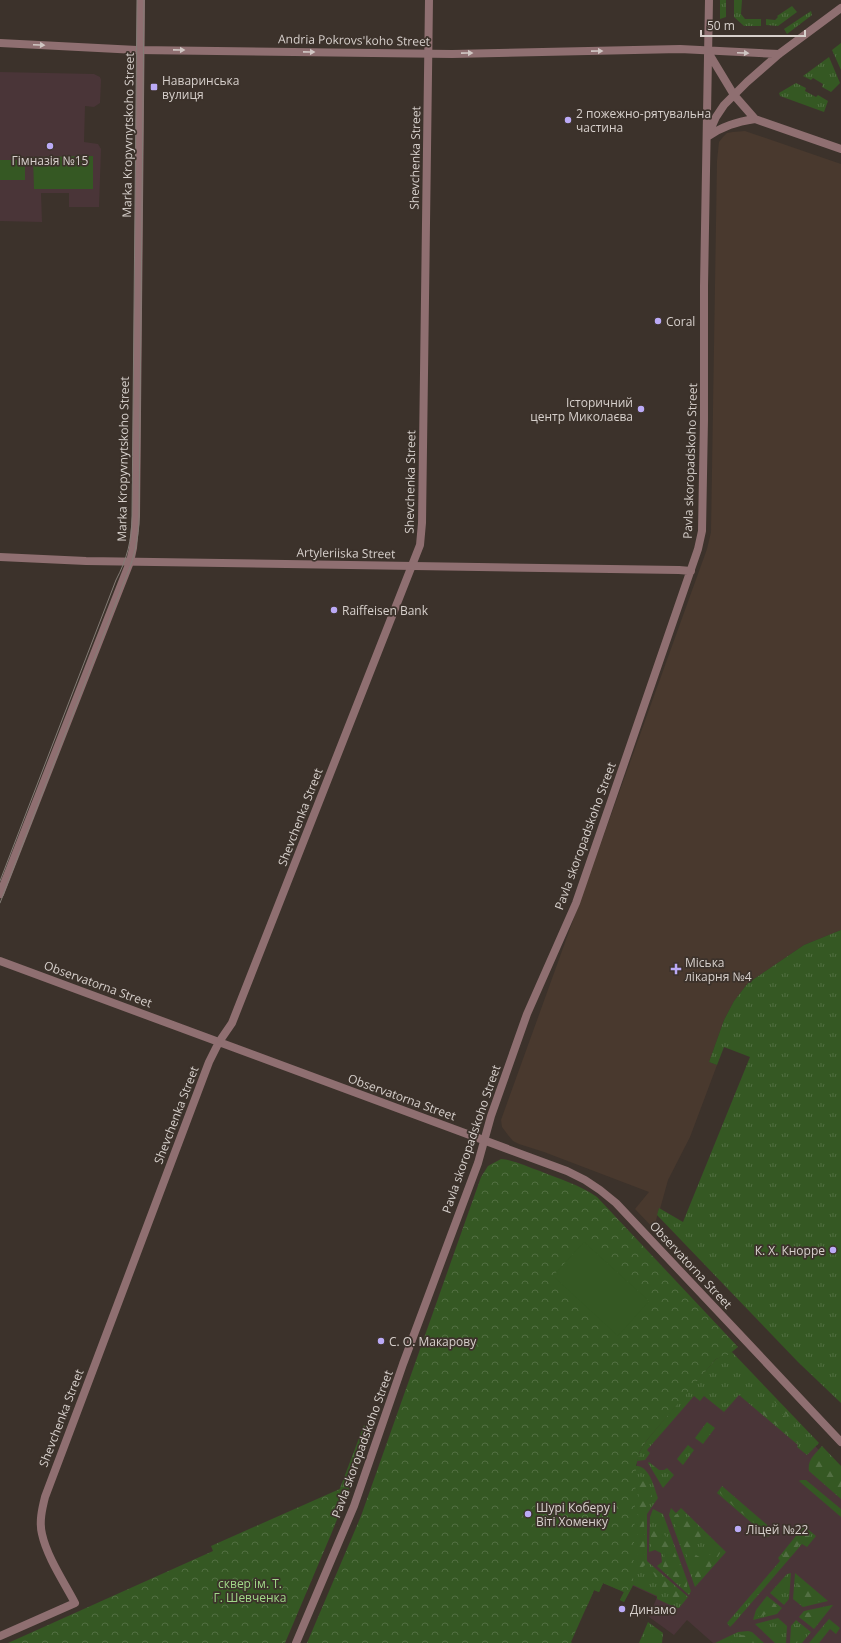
<svg xmlns="http://www.w3.org/2000/svg" width="841" height="1643" font-family="'Open Sans',sans-serif">
  <style>
    .built { fill: #49392e }
    .education { fill: #4a3538 }
    .grass { fill: url(#grass-tufts) }
    .forest { fill: url(#forest-firs) }
    .park { fill: url(#park-crowns) }
    .pitch { fill: #355823 }
    .lines { fill: none; stroke-linecap: round; stroke-linejoin: round }
    .minor { stroke: #8f6f71; stroke-width: 8 }
    .tertiary { stroke: #8f6f71; stroke-width: 8 }
    .tram { stroke: #847c76; stroke-width: 1 }
    .oneway { fill: #d0c6c3 }
    .poi-dot { fill: #bbaaf6; stroke: #3c322b; stroke-width: 1.5 }
    .labels { text-anchor: middle; dominant-baseline: central; stroke-width: 3.5; stroke-linejoin: round; paint-order: stroke }
    .street-label { font-size: 12px; fill: #d7d0cc; stroke: #3c322b }
    .poi-label { font-size: 12px; fill: #d7d0cc; stroke: #3c322b; text-anchor: start }
    .park-label { font-size: 12px; fill: #a1d888; stroke: #3c322b }
  </style>
  <defs>
    <pattern id="grass-tufts" width="24" height="20" patternUnits="userSpaceOnUse"><rect width="24" height="20" fill="#355823"/><path d="M3 7l-1-3M5 7V3M7 7l1-3M15 17l-1-3M17 17v-4M19 17l1-3" fill="none" stroke="#526f42"/></pattern>
    <pattern id="forest-firs" width="22" height="20" patternUnits="userSpaceOnUse"><rect width="22" height="20" fill="#355823"/><path d="M5 1l3.5 6h-7zM16 11l3.5 6h-7z" fill="#526f42"/></pattern>
    <pattern id="park-crowns" width="20" height="18" patternUnits="userSpaceOnUse"><rect width="20" height="18" fill="#355823"/><path d="M2 6a3 3 0 1 1 6 0M12 15a3 3 0 1 1 6 0" fill="none" stroke="#526f42"/></pattern>
  </defs>
  <rect width="100%" height="100%" fill="#3c322b"/>
  <!-- built -->
  <path class="built" d="M745,131L841,164V930L804,945L748,983L734,1001L724,1020L709,1062L717,1065L690,1137L668,1180L660,1209L659,1208L654,1229L635,1209L649,1192L544,1152L519,1144L513,1141L508,1135L502,1127L501,1120L707,549L711,532L717,161L719,142L723,137L727,133L733,132Z"/>
  <!-- education -->
  <path class="education" d="M0,72L94,74L100,77L101,80L100,103L94,107L85,106L84,142L98,144L101,149L99,207H69V193H41L42,222L0,221Z
    M728,1355L841,1473V1643H713L687,1620L674,1635L649,1617L657,1597L633,1586L637,1461Z"/>
  <!-- grass -->
  <path class="grass" d="M720,0H726V17L720,19Z
    M734,0H742L741,14L745,19H761V26H744L734,17Z
    M792,6L797,12L778,26L766,25V19L775,20L778,17L777,16Z
    M811,11L812,15L787,34L784,29Z
    M841,43V70L832,50Z
    M829,57L840,83L831,92L822,87L823,84L813,78L811,80L803,76Z
    M796,83L806,88L805,91L816,97L818,95L828,101L824,112L780,96L779,93Z
    M841,930V1403L798,1362L657,1215L659,1208L683,1222L750,1057L724,1047L717,1065L709,1062L724,1020L734,1001L748,983L804,945Z
    M732,1352L819,1443L807,1455L797,1447L798,1445L739,1395L724,1412L704,1396L700,1401L694,1396L647,1450L650,1453L645,1460L637,1461L640,1451L647,1440L687,1392L716,1359Z
    M707,1422L715,1428L703,1444L695,1438Z
    M364,1425L369,1433L346,1497L334,1504Z
    M688,1445L694,1450L683,1465L677,1459Z
    M822,1446L841,1466V1499L809,1471C807,1460 815,1454 822,1446Z
    M649,1462L659,1470H664L667,1468L674,1475L663,1488L648,1463Z
    M633,1466C649,1463 654,1487 658,1498L647,1514V1561L688,1597L679,1608H677L657,1599V1596L633,1585L635,1531L633,1585L624,1602L620,1600L624,1592L603,1583L599,1592L594,1590L586,1609Z
    M801,1480H806L841,1509V1517L799,1481Z
    M722,1486L773,1530L768,1537L717,1493Z
    M671,1508L676,1513L681,1508L726,1552L695,1587L669,1515Z
    M653,1509L663,1514L691,1591L689,1595L657,1566L662,1562L661,1553L655,1550L649,1552L650,1517Z
    M804,1526L816,1536L807,1547L802,1544L734,1623L730,1627L727,1623L780,1561L778,1558Z
    M791,1573L789,1599L784,1605L770,1593L787,1574Z
    M795,1573L828,1601L803,1607L793,1599Z
    M767,1596L782,1608L777,1614L753,1620L756,1610Z
    M832,1605H833L814,1629L799,1617L804,1611Z
    M778,1618L787,1626L786,1643H775L755,1624Z
    M829,1619L840,1628L836,1634L830,1629L819,1643H809Z
    M796,1620L811,1632L802,1643H790L791,1626Z
    M648,1622L663,1633L662,1643H639Z
    M748,1631L752,1632L764,1643H715L738,1632Z"/>
  <!-- forest -->
  <path class="forest" d="M766,1389L797,1423H795L767,1394Z
    M766,1400C779,1412 799,1426 802,1443L799,1444L763,1414L760,1409L761,1405Z
    M815,1460C826,1460 833,1469 841,1477V1498L812,1472L811,1466Z
    M639,1476L644,1478L650,1488L652,1496L644,1519L645,1565L643,1567L638,1569L637,1561Z
    M804,1483H807L841,1512V1515Z
    M720,1490L725,1491L764,1524L768,1529V1534L738,1510L720,1493Z
    M679,1513C688,1517 699,1525 701,1536L692,1548L696,1555L703,1559C709,1557 711,1552 718,1550L720,1553C715,1563 706,1574 696,1580L673,1519L675,1515Z
    M651,1527L659,1528L671,1543L687,1583V1590L675,1578L662,1569L665,1561L664,1552L659,1548L654,1549L651,1547Z
    M803,1531H805L809,1536L807,1543L802,1542C795,1547 792,1556 785,1562L782,1558L783,1554Z
    M653,1572C664,1577 674,1587 683,1596L682,1598L677,1600C665,1593 658,1583 653,1572Z
    M800,1581C810,1584 817,1592 823,1601C818,1602 811,1605 806,1604C797,1603 796,1587 800,1581Z
    M769,1599L775,1604L778,1609L759,1617L757,1614L760,1608Z
    M824,1610V1613L814,1622L808,1621L804,1617L805,1613Z
    M828,1623C833,1623 835,1625 838,1629L836,1632L832,1628C824,1629 820,1637 817,1643H811Z
    M797,1626L802,1628L803,1634L797,1643H792L794,1627Z
    M740,1635L750,1636L760,1643L731,1642Z"/>
  <!-- park -->
  <path class="park" d="M501,1159C514,1160 527,1167 540,1171C559,1179 580,1185 597,1197L738,1347L728,1355L716,1359L647,1440L640,1451L636,1466L633,1585L624,1602L620,1600L624,1592L603,1583L599,1592L594,1590L571,1642L572,1643H307L361,1516L481,1177L488,1166Z
    M351,1484L332,1532L285,1643H8L213,1551L211,1546Z"/>
  <!-- pitch -->
  <path class="pitch" d="M93,156V189H34L33,157Z
    M0,160H25V180H0Z
    M584,1242L649,1301L618,1336L553,1276Z"/>
  <g class="lines">
    <!-- minor -->
    <path class="minor" d="M0,894L130,562L133,548L136,516L141,0
      M0,961L567,1171L585,1180L600,1190L616,1203L841,1442
      M0,1636L75,1603C64,1582 47,1557 42,1534C39,1522 42,1509 45,1497L209,1062L219,1042L232,1023L420,545L422,523L429,0"/>
    <!-- tertiary -->
    <path class="tertiary" d="M0,43L137,50L452,54L680,49L779,54
      M708,52L734,95L755,119L841,149
      M708,135L716,117L724,105L747,82L779,54L841,8
      M707,137C723,126 736,122 755,119
      M0,557L86,561L679,570L691,571
      M296,1643L354,1506L403,1364L478,1163L491,1116L527,1014L576,903L698,549L702,531L704,419V286L709,0"/>
    <!-- tram -->
    <path class="tram" d="M0,881L116,580C127,559 132,540 132,516L137,0
      M0,903L124,582C133,561 137,547 139,524L144,0"/>
  </g>
  <!-- one-way arrows -->
  <defs><path id="oneway-solid" d="M-6-.8H1V-3.2L6.5 0L1 3.2V.8H-6Z"/></defs>
  <g class="oneway">
    <use href="#oneway-solid" transform="translate(39 45) rotate(3)"/>
    <use href="#oneway-solid" transform="translate(179 50) rotate(1)"/>
    <use href="#oneway-solid" transform="translate(597 51) rotate(-1)"/>
    <use href="#oneway-solid" transform="translate(309 52) rotate(1)"/>
    <use href="#oneway-solid" transform="translate(467 53) rotate(-1)"/>
    <use href="#oneway-solid" transform="translate(743 53) rotate(3)"/>
  </g>
  <!-- markers -->
  <g class="poi-dot">
    <rect x="150" y="83" width="8" height="8" rx="2"/>
    <circle cx="568" cy="120" r="4"/>
    <circle cx="50" cy="146" r="4"/>
    <circle cx="658" cy="321" r="4"/>
    <circle cx="641" cy="409" r="4"/>
    <circle cx="334" cy="610" r="4"/>
    <path d="M674 963h4v4h4v4h-4v4h-4v-4h-4v-4h4z"/>
    <circle cx="833" cy="1250" r="4"/>
    <circle cx="381" cy="1341" r="4"/>
    <circle cx="528" cy="1514" r="4"/>
    <circle cx="738" cy="1529" r="4"/>
    <circle cx="622" cy="1609" r="4"/>
  </g>
  <g class="labels">
    <!-- street labels -->
    <g class="street-label">
      <text transform="translate(354 40) rotate(1)">Andria Pokrovs'koho Street</text>
      <text transform="translate(128 135) rotate(-89)">Marka Kropyvnytskoho Street</text>
      <text transform="translate(415 158) rotate(-89)">Shevchenka Street</text>
      <text transform="translate(123 459) rotate(-89)">Marka Kropyvnytskoho Street</text>
      <text transform="translate(690 461) rotate(-88)">Pavla skoropadskoho Street</text>
      <text transform="translate(410 482) rotate(-89)">Shevchenka Street</text>
      <text transform="translate(346 553) rotate(1)">Artyleriiska Street</text>
      <text transform="translate(300 817) rotate(-69)">Shevchenka Street</text>
      <text transform="translate(585 836) rotate(-70)">Pavla skoropadskoho Street</text>
      <text transform="translate(98 984) rotate(20)">Observatorna Street</text>
      <text transform="translate(402 1097) rotate(20)">Observatorna Street</text>
      <text transform="translate(176 1115) rotate(-69)">Shevchenka Street</text>
      <text transform="translate(471 1139) rotate(-71)">Pavla skoropadskoho Street</text>
      <text transform="translate(691 1265) rotate(47)">Observatorna Street</text>
      <text transform="translate(61 1418) rotate(-69)">Shevchenka Street</text>
      <text transform="translate(362 1444) rotate(-70)">Pavla skoropadskoho Street</text>
    </g>
    <!-- poi labels -->
    <g class="poi-label">
      <text x="162" y="80">Наваринська<tspan x="162" dy="14">вулиця</tspan></text>
      <text x="576" y="113">2 пожежно-рятувальна<tspan x="576" dy="14">частина</tspan></text>
      <text x="50" y="160" text-anchor="middle">Гімназія №15</text>
      <text x="666" y="321">Coral</text>
      <text x="633" y="402" text-anchor="end">Історичний<tspan x="633" dy="14">центр Миколаєва</tspan></text>
      <text x="342" y="610">Raiffeisen Bank</text>
      <text x="685" y="962">Міська<tspan x="685" dy="14">лікарня №4</tspan></text>
      <text x="825" y="1250" text-anchor="end">К. Х. Кнорре</text>
      <text x="389" y="1341">С. О. Макарову</text>
      <text x="536" y="1507">Шурі Коберу і<tspan x="536" dy="14">Віті Хоменку</tspan></text>
      <text x="746" y="1529">Ліцей №22</text>
      <text x="630" y="1609">Динамо</text>
    </g>
    <!-- park labels -->
    <g class="park-label">
      <text x="250" y="1583">сквер ім. Т.<tspan x="250" dy="14">Г. Шевченка</tspan></text>
    </g>
  </g>
  <!-- scale -->
  <path d="M701 30v6h104v-6" fill="none" stroke="#d7d0cc" stroke-width="2"/>
  <text x="707" y="30" font-size="12" fill="#d7d0cc" stroke="#3c322b" stroke-width="3" paint-order="stroke">50 m</text>
</svg>
